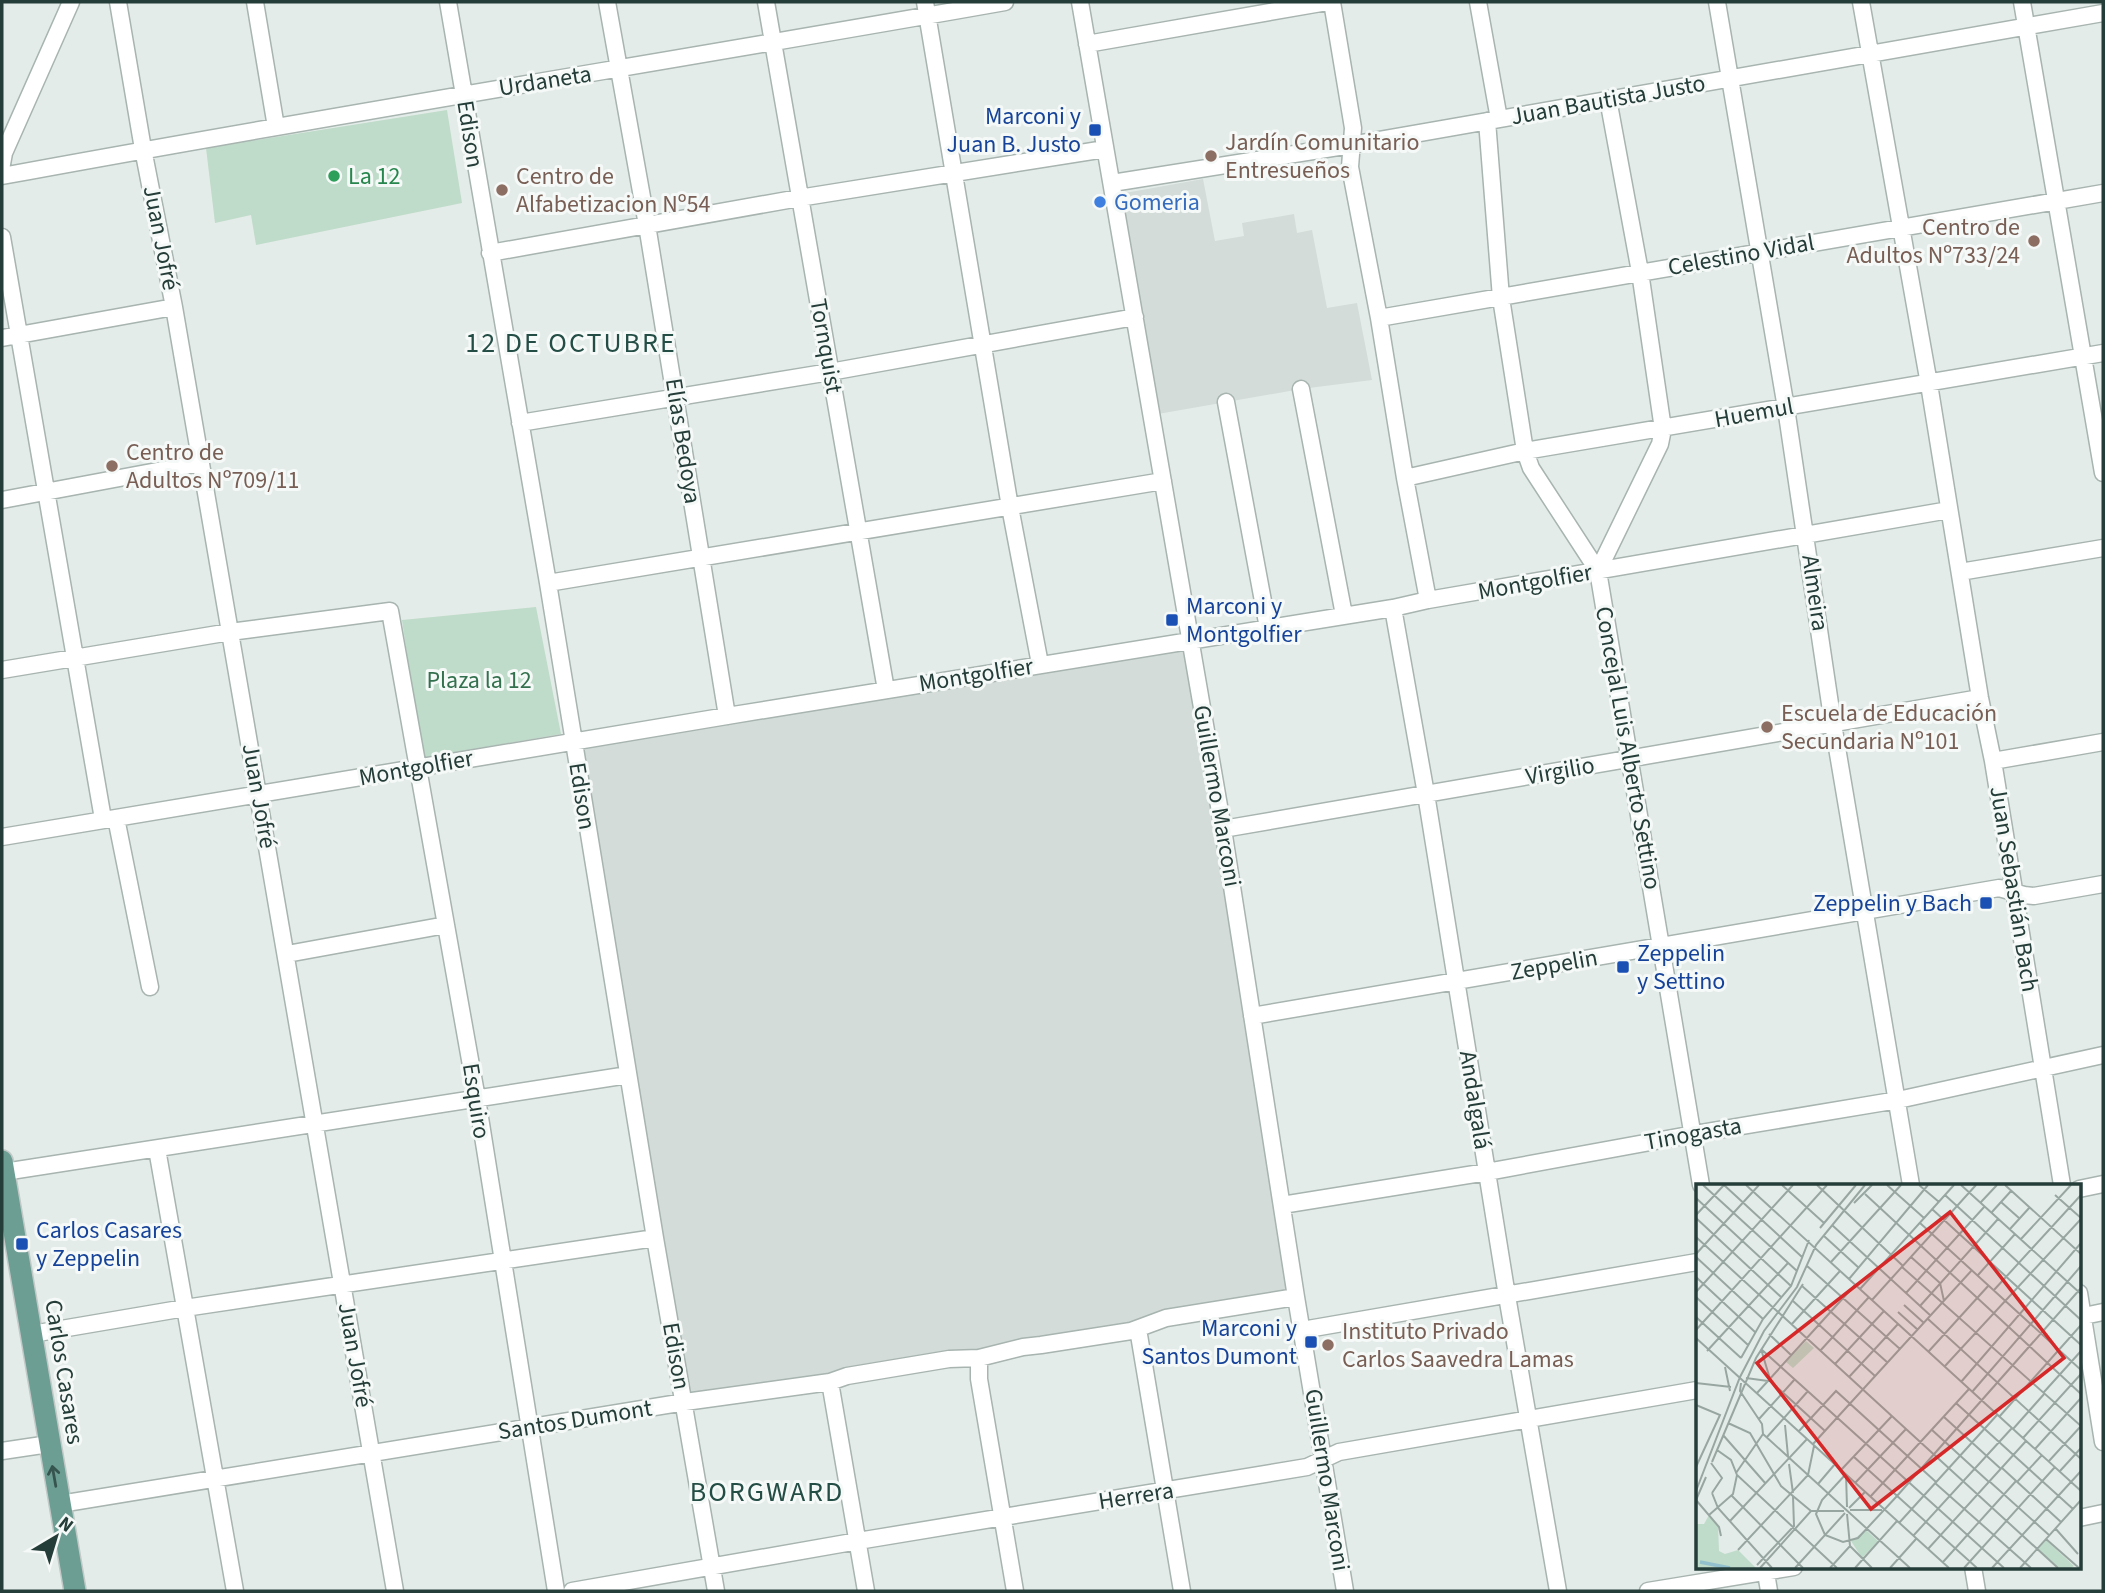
<svg xmlns="http://www.w3.org/2000/svg" width="2105" height="1593" font-family="'Source Sans 3',sans-serif">
  <style>
    .built { fill: #d3dcd8 }
    .green { fill: #bfdbc9 }
    .lines { fill: none; stroke-linecap: round; stroke-linejoin: round }
    .minor-casing { stroke: #a7b4b0; stroke-width: 19 }
    .major-casing { stroke: #c2c9c7; stroke-width: 24 }
    .minor { stroke: #fff; stroke-width: 16 }
    .major { stroke: #6d9e94; stroke-width: 21 }
    .oneway { stroke: #37554f }
    .transit-dot { fill: #1a4fb4; stroke: #f5f9f7; stroke-width: 2.5 }
    .education-dot { fill: #8d6e63; stroke: #f5f9f7; stroke-width: 2.5 }
    .leisure-dot { fill: #2e9e5b; stroke: #f5f9f7; stroke-width: 2.5 }
    .shop-dot { fill: #3f7fe0; stroke: #f5f9f7; stroke-width: 2.5 }
    .labels { text-anchor: middle; dominant-baseline: central; stroke-width: 6; stroke-linejoin: round; paint-order: stroke }
    .street-label { font-size: 24px; fill: #253d38; stroke: #f5f9f7 }
    .transit-label { font-size: 24px; fill: #164399; stroke: #f5f9f7; text-anchor: end }
    .education-label { font-size: 24px; fill: #785e54; stroke: #f5f9f7; text-anchor: start }
    .leisure-label { font-size: 24px; fill: #27864d; stroke: #f5f9f7; text-anchor: start }
    .shop-label { font-size: 24px; fill: #366cbe; stroke: #f5f9f7; text-anchor: start }
    .park-label { font-size: 24px; fill: #33704e; stroke: #f5f9f7 }
    .quarter-label { font-size: 28px; letter-spacing: 2px; fill: #234d45; stroke: #f5f9f7 }
    .inset-river { fill: none; stroke: #92c0cc; stroke-width: 3.5 }
    .inset-road { fill: none; stroke: #98a6a2; stroke-width: 2 }
    .view { fill: #d62828; fill-opacity: 0.15; stroke: #d62828; stroke-width: 3.5 }
    .inset-edge { fill: none; stroke: #253d38; stroke-width: 3.5 }
  </style>
  <rect width="100%" height="100%" fill="#e4ece9"/>
  <!-- built -->
  <path class="built" d="M1203,179L1215,241L1244,236L1242,223L1294,214L1297,233L1312,230L1327,308L1357,303L1372,380L1301,389L1158,414L1121,200L1125,193Z
    M1190,641L1296,1297L685,1402L573,741Z"/>
  <!-- green -->
  <path class="green" d="M447,110L462,203L256,245L251,215L215,223L206,148Z
    M536,607L561,734L422,758L402,620Z"/>
  <g class="lines">
    <defs>
      <path id="minor" d="M118,2L143,149L174,307L395,1591
        M255,2L276,127
        M448,2L548,583L655,1238L716,1591
        M607,2L647,225L727,716
        M766,2L886,690
        M925,2L1010,507L1040,664
        M1080,2L1223,829L1296,1297L1345,1591
        M1332,2L1353,128L1350,167L1379,318L1405,478L1428,600
        M1478,2L1499,119
        M1717,2L1786,408L1833,724L1911,1185
        M1861,2L1929,384L1980,698L1993,761L2062,1185
        M2022,2L2103,473
        M1087,44L1327,2
        M1487,121L1501,298L1525,451L1531,468L1598,571L1701,1185
        M2,164L4,153L71,2
        M2,176C336,114 671,61 1005,2
        M1112,183L1351,145L2103,13
        M2,237L103,819
        M490,253L799,198L1105,149
        M1379,318L2103,193
        M2,338L174,307
        M1301,389L1344,615
        M1226,402L1268,628
        M520,423L830,372L1135,317
        M1405,478L1525,451L2103,353
        M2,500L200,463
        M1598,571L1660,444L1663,429L1640,272L1608,99
        M1960,572L2103,548
        M548,583L1163,481
        M1393,608L1426,794L1507,1296L1558,1591
        M2,670L230,632L390,611L477,1099L556,1591
        M1993,761L2103,742
        M116,818L150,987
        M1223,829L1980,698
        M2,837L727,716L1393,608L1428,600L1949,510
        M287,954L446,925
        M1252,1016L1999,888L2024,895L2034,896L2103,884
        M157,1149L235,1591
        M4,1172L628,1075
        M2079,1189L2103,1184
        M1282,1205L1487,1172L1694,1134L1898,1100L2103,1055
        M2079,1293L2103,1442
        M2079,1317L2103,1312
        M1138,1329L1182,1591
        M1302,1330L1697,1262
        M32,1334L185,1308L655,1238
        M979,1358V1379L1015,1591
        M830,1382L866,1591
        M2,1451L49,1444
        M60,1504L685,1402L830,1382L847,1376L949,1359L979,1358L1023,1347L1041,1345L1131,1331L1166,1318L1296,1297
        M2079,1518L2103,1513
        M1765,1567L1769,1591
        M1973,1567L1977,1591
        M572,1591L858,1541L1307,1467L1339,1452L1697,1390
        M1648,1591L1794,1567"/>
      <path id="major" d="M2,1161L75,1591"/>
    </defs>
    <!-- minor casing -->
    <use href="#minor" class="minor-casing"/>
    <!-- major casing -->
    <use href="#major" class="major-casing"/>
    <!-- minor -->
    <use href="#minor" class="minor"/>
    <!-- major -->
    <use href="#major" class="major"/>
  </g>
  <!-- one-way arrows -->
  <defs><path id="oneway-shaft" d="M-6 0H5M1.5-3L5.5 0L1.5 3" fill="none" stroke-width="1.6" stroke-linecap="round" stroke-linejoin="round" transform="scale(1.75)"/></defs>
  <use class="oneway" href="#oneway-shaft" transform="translate(54 1476) rotate(-100)"/>
  <!-- markers -->
  <g class="transit-dot">
    <rect x="1088" y="123" width="14" height="14" rx="3.5"/>
    <rect x="1165" y="613" width="14" height="14" rx="3.5"/>
    <rect x="1979" y="896" width="14" height="14" rx="3.5"/>
    <rect x="1616" y="960" width="14" height="14" rx="3.5"/>
    <rect x="15" y="1237" width="14" height="14" rx="3.5"/>
    <rect x="1304" y="1335" width="14" height="14" rx="3.5"/>
  </g>
  <g class="education-dot">
    <circle cx="1211" cy="156" r="7"/>
    <circle cx="502" cy="190" r="7"/>
    <circle cx="2034" cy="241" r="7"/>
    <circle cx="112" cy="466" r="7"/>
    <circle cx="1767" cy="727" r="7"/>
    <circle cx="1328" cy="1345" r="7"/>
  </g>
  <circle class="leisure-dot" cx="334" cy="176" r="7"/>
  <circle class="shop-dot" cx="1100" cy="202" r="7"/>
  <g class="labels">
    <!-- street labels -->
    <g class="street-label">
      <text transform="translate(545 81) rotate(-9)">Urdaneta</text>
      <text transform="translate(1608 100) rotate(-10)">Juan Bautista Justo</text>
      <text transform="translate(470 134) rotate(81)">Edison</text>
      <text transform="translate(161 238) rotate(79)">Juan Jofré</text>
      <text transform="translate(1741 255) rotate(-10)">Celestino Vidal</text>
      <text transform="translate(826 346) rotate(80)">Tornquist</text>
      <text transform="translate(1754 413) rotate(-10)">Huemul</text>
      <text transform="translate(683 441) rotate(81)">Elías Bedoya</text>
      <text transform="translate(1535 582) rotate(-10)">Montgolfier</text>
      <text transform="translate(1815 593) rotate(82)">Almeira</text>
      <text transform="translate(976 675) rotate(-9)">Montgolfier</text>
      <text transform="translate(1628 748) rotate(80)">Concejal Luis Alberto Settino</text>
      <text transform="translate(416 768) rotate(-10)">Montgolfier</text>
      <text transform="translate(1560 771) rotate(-10)">Virgilio</text>
      <text transform="translate(259 796) rotate(80)">Juan Jofré</text>
      <text transform="translate(582 796) rotate(81)">Edison</text>
      <text transform="translate(1217 796) rotate(80)">Guillermo Marconi</text>
      <text transform="translate(2014 889) rotate(81)">Juan Sebastián Bach</text>
      <text transform="translate(1554 965) rotate(-10)">Zeppelin</text>
      <text transform="translate(1475 1100) rotate(81)">Andalgalá</text>
      <text transform="translate(476 1101) rotate(81)">Esquiro</text>
      <text transform="translate(1693 1134) rotate(-10)">Tinogasta</text>
      <text transform="translate(355 1355) rotate(80)">Juan Jofré</text>
      <text transform="translate(676 1356) rotate(80)">Edison</text>
      <text transform="translate(64 1372) rotate(81)">Carlos Casares</text>
      <text transform="translate(575 1420) rotate(-9)">Santos Dumont</text>
      <text transform="translate(1327 1480) rotate(81)">Guillermo Marconi</text>
      <text transform="translate(1136 1496) rotate(-9)">Herrera</text>
    </g>
    <!-- transit labels -->
    <g class="transit-label">
      <text x="1081" y="116">Marconi y<tspan x="1081" dy="28">Juan B. Justo</tspan></text>
      <text x="1186" y="606" text-anchor="start">Marconi y<tspan x="1186" dy="28">Montgolfier</tspan></text>
      <text x="1972" y="903">Zeppelin y Bach</text>
      <text x="1637" y="953" text-anchor="start">Zeppelin<tspan x="1637" dy="28">y Settino</tspan></text>
      <text x="36" y="1230" text-anchor="start">Carlos Casares<tspan x="36" dy="28">y Zeppelin</tspan></text>
      <text x="1297" y="1328">Marconi y<tspan x="1297" dy="28">Santos Dumont</tspan></text>
    </g>
    <!-- education labels -->
    <g class="education-label">
      <text x="1225" y="142">Jardín Comunitario<tspan x="1225" dy="28">Entresueños</tspan></text>
      <text x="516" y="176">Centro de<tspan x="516" dy="28">Alfabetizacion Nº54</tspan></text>
      <text x="2020" y="227" text-anchor="end">Centro de<tspan x="2020" dy="28">Adultos Nº733/24</tspan></text>
      <text x="126" y="452">Centro de<tspan x="126" dy="28">Adultos Nº709/11</tspan></text>
      <text x="1781" y="713">Escuela de Educación<tspan x="1781" dy="28">Secundaria Nº101</tspan></text>
      <text x="1342" y="1331">Instituto Privado<tspan x="1342" dy="28">Carlos Saavedra Lamas</tspan></text>
    </g>
    <!-- leisure labels -->
    <g class="leisure-label">
      <text x="348" y="176">La 12</text>
    </g>
    <!-- shop labels -->
    <g class="shop-label">
      <text x="1114" y="202">Gomeria</text>
    </g>
    <!-- park labels -->
    <g class="park-label">
      <text x="479" y="680">Plaza la 12</text>
    </g>
    <!-- quarter labels -->
    <g class="quarter-label">
      <text x="571" y="343">12 DE OCTUBRE</text>
      <text x="767" y="1492">BORGWARD</text>
    </g>
  </g>
  <!-- overview -->
  <g transform="translate(1696 1184)">
    <rect width="385" height="385" fill="#e4ece9"/>
    <path d="M110,157L118,164L97,184L90,178ZM13,331L22,342L23,367L29,370L42,366L60,384H0V340H8ZM170,346L182,357L166,374L155,357ZM350,356L378,382L375,384H363L342,365Z" fill="#bfdbc9"/>
    <path class="inset-river" d="M4,378L34,384"/>
    <path class="inset-road" d="M7,1L101,87M28,1L106,73M50,1L385,307M86,1L128,39M121,1L207,82M191,1L228,34M223,1L243,18M265,1L385,110M309,1L385,70M169,10L385,210M249,11L385,136M359,11L385,34M0,14L95,102M285,18L301,1M305,18L323,34M158,19L176,1M236,25L385,161M296,28L315,7M0,31L28,1M0,34L85,113M224,39L385,186M136,41L235,132M124,44L160,1M314,45L334,23M128,52L163,84M0,53L362,384M325,55L375,1M0,70L63,1M0,73L67,135M215,73L244,99L248,117M135,78L205,1M110,81L204,165M206,83L385,242M282,91L319,50M0,93L59,148M153,95L232,1M106,102L192,179M164,105L258,1M298,106L385,11M0,108L97,1M210,109L289,22M0,113L52,161M176,116L280,1M97,117L179,192M208,121L228,139M224,122L302,35M202,128L222,146M0,133L45,174M232,135L385,275M95,141L144,87M0,146L131,1M73,150L95,171M0,154L253,384M65,165L308,384M65,165L74,195M11,167L92,79M124,167L173,113M233,167L293,101M45,174L67,135L95,102L113,56M139,180L188,127M249,182L385,35M29,183L34,207M153,193L202,140M50,194L72,197M73,196L129,247M265,198L385,59M0,199L35,203M45,199L44,207L66,240L67,250L214,384M276,208L385,82M348,208L385,167M61,209L159,101M260,219L377,325M0,221L24,231L0,283M248,233L305,285M303,233L385,141M63,235L99,195M32,239L54,249L85,302L115,327M89,241L92,272M317,245L349,209M236,246L293,298M103,247L140,207L240,298M27,251L70,300M71,253L112,207M327,254L385,190M117,260L276,86M339,265L385,214M21,266L35,276L41,291L141,384M158,273L281,384M353,277L385,242M16,278L60,174L107,100M15,279L26,294L16,309M93,280L97,309M306,284L365,338M145,286L196,232M364,287L385,264M40,289L67,250M150,290L126,316L120,330L129,351L147,358L162,354L201,312L385,104M150,290L151,323M293,297L353,351M321,298L346,271M159,299L210,245M239,299L335,384M122,300L139,280M0,307L44,193L68,147L101,103L120,61L169,1M16,309L22,324L76,384M36,312L107,384M174,313L273,205M0,316L10,293M0,316L23,343L25,352M153,324L169,308M154,326H186M151,330L154,362M13,331L37,310L41,291M34,337L111,255M203,339L301,231M359,344L382,370M217,352L316,244M350,355L383,384M154,362L176,384M232,365L330,257M42,366L112,291L118,262M247,378L320,297M61,381L98,342L97,312M64,384L115,327H148M99,384L149,329M134,384L154,362M159,384L201,337M194,384L220,355M268,384L359,283M296,384L385,287M324,384L385,316"/>
    <path class="view" d="M254,28L368,174L175,325L61,179Z"/>
    <rect width="385" height="385" class="inset-edge"/>
  </g>
  <!-- border -->
  <rect width="2105" height="1593" fill="none" stroke="#253d38" stroke-width="7"/>
  <!-- north arrow -->
  <g transform="translate(56 1537) rotate(38)" stroke="#f5f9f7" stroke-width="5" paint-order="stroke">
  <path d="M0-5L12 26L0 18L-12 26Z" fill="#253d38"/>
  <text y="-10" font-size="19" font-weight="bold" text-anchor="middle" fill="#253d38">N</text>
  </g>
</svg>
